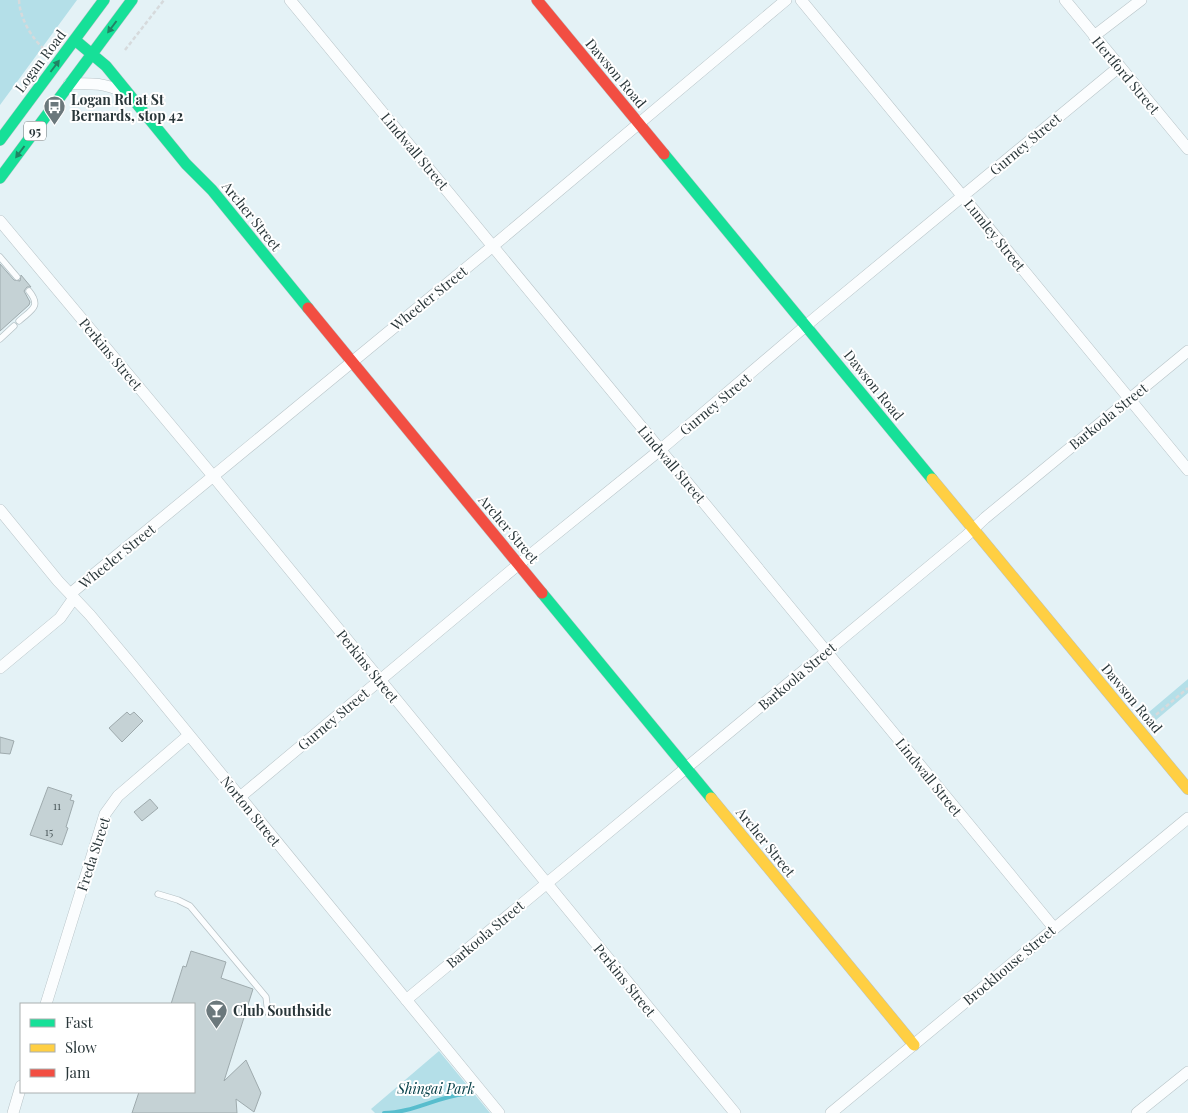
<svg xmlns="http://www.w3.org/2000/svg" width="1188" height="1113" font-family="'Playfair Display',serif">
  <style>
    .green { fill: #b4dfe8 }
    .lines { fill: none; stroke-linecap: round; stroke-linejoin: round }
    .stream { stroke: #58bdcd; stroke-width: 4 }
    .building { fill: #c5d2d5; stroke: #9eaaad }
    .lane-casing { stroke: #b7c3c7; stroke-width: 7 }
    .street-casing { stroke: #b7c3c7; stroke-width: 12 }
    .fast-casing { stroke: #b7c3c7; stroke-width: 12 }
    .slow-casing { stroke: #b7c3c7; stroke-width: 12 }
    .jam-casing { stroke: #b7c3c7; stroke-width: 12 }
    .path { stroke: #d6dadc; stroke-width: 2.5; stroke-dasharray: 4 2.5; stroke-linecap: butt }
    .lane { stroke: #fbfdfe; stroke-width: 5.5 }
    .street { stroke: #fbfdfe; stroke-width: 11 }
    .fast { stroke: #16e098; stroke-width: 11 }
    .slow { stroke: #ffcf43; stroke-width: 11 }
    .jam { stroke: #f24e42; stroke-width: 11 }
    .oneway { fill: #218364 }
    .labels { text-anchor: middle; dominant-baseline: central; stroke-width: 4; stroke-linejoin: round; paint-order: stroke }
    .number-label { font-size: 11px; fill: #515e61 }
    .shield { fill: #fff; stroke: #6a7375; stroke-width: 1 }
    .shield-label { font-size: 12px; font-weight: bold; fill: #2a373a }
    .street-label { font-size: 14px; fill: #2a373a; stroke: #fff }
    .poi-label { font-size: 14px; font-weight: bold; fill: #2a373a; stroke: #fff; text-anchor: start }
    .park-label { font-size: 14px; font-style: italic; fill: #064049; stroke: #fff }
  </style>
  <rect width="100%" height="100%" fill="#e4f2f6"/>
  <!-- green -->
  <path class="green" d="M0,0H77L0,105Z
    M1188,679V693L1156,720L1149,712Z
    M439,1051L490,1113H375L371,1109Z"/>
  <g class="lines">
    <!-- stream -->
    <path class="stream" d="M384,1113C412,1113 436,1097 465,1094"/>
  </g>
  <!-- building -->
  <path class="building" d="M0,264L14,280L20,281L21,275L31,287H27L24,291L30,302L29,305L0,331Z
    M127,712L130,715L134,712L143,721L122,742L109,728Z
    M0,737L14,741L10,754L0,753Z
    M48,787L72,795L70,800L74,801L66,827L68,828L62,845L30,835Z
    M150,799L158,808L142,821L134,812Z
    M191,951L226,962L221,978L253,989L224,1081L246,1060L261,1093L254,1112L236,1099L237,1113H132L139,1092H194V1004H171L183,966L186,967Z"/>
  <g class="lines">
    <defs>
      <path id="lane" d="M0,257L17,277
        M19,321C31,310 42,307 29,291
        M0,339L14,326
        M158,894L178,900L190,906L266,997L268,1013"/>
      <path id="street" d="M290,0L1054,928
        M801,0L1188,470
        M1065,0L1188,149
        M1094,36L1141,0
        M69,84C95,83 103,83 127,93
        M0,221L213,476L735,1113
        M0,510L58,581L90,615L131,664L499,1113
        M70,594L493,246L786,0
        M0,668L60,618L74,598
        M240,797L519,564L660,450L815,318L1119,67
        M406,1000L966,536L985,518L1188,351
        M46,1004L105,814L118,796L189,735
        M13,1113L21,1086
        M831,1113L1188,818
        M1137,1113L1188,1072"/>
      <path id="fast" d="M75,40L106,66L186,164L212,190L308,308
        M0,140L104,0
        M664,154L932,479
        M0,178L132,0
        M542,593L711,798"/>
      <path id="slow" d="M932,479L1188,789
        M711,798L914,1045"/>
      <path id="jam" d="M537,0L664,154
        M308,308L542,593"/>
    </defs>
    <!-- lane casing -->
    <use href="#lane" class="lane-casing"/>
    <!-- street casing -->
    <use href="#street" class="street-casing"/>
    <!-- fast casing -->
    <use href="#fast" class="fast-casing"/>
    <!-- slow casing -->
    <use href="#slow" class="slow-casing"/>
    <!-- jam casing -->
    <use href="#jam" class="jam-casing"/>
    <!-- path -->
    <path class="path" d="M19,0C20,19 32,39 46,51
      M125,50L164,0
      M1151,719L1188,688"/>
    <!-- lane -->
    <use href="#lane" class="lane"/>
    <!-- street -->
    <use href="#street" class="street"/>
    <!-- fast -->
    <use href="#fast" class="fast"/>
    <!-- slow -->
    <use href="#slow" class="slow"/>
    <!-- jam -->
    <use href="#jam" class="jam"/>
  </g>
  <!-- one-way arrows -->
  <defs><path id="oneway-solid" d="M-6-.8H1V-3.2L6.5 0L1 3.2V.8H-6Z" transform="scale(1.25)"/></defs>
  <g class="oneway">
    <use href="#oneway-solid" transform="translate(112 27) rotate(127)"/>
    <use href="#oneway-solid" transform="translate(55 66) rotate(-53)"/>
    <use href="#oneway-solid" transform="translate(20 152) rotate(127)"/>
  </g>
  <!-- icons -->
  <defs>
    <symbol id="bus-pin" viewBox="-11 -11 22 30"><path d="M0 17L-7.5 6A9.5 9.5 0 1 1 7.5 6Z" fill="#6b787c" stroke="#fff"/><path d="M-5-6H5V4H4V6H2V4H-2V6H-4V4H-5ZM-3.5-4V0h7V-4ZM-3.5 1.2v1.5H-2V1.2ZM2 1.2v1.5H3.5V1.2Z" fill="#fff"/></symbol>
    <symbol id="bar-pin" viewBox="-11 -11 22 30"><path d="M0 17L-7.5 6A9.5 9.5 0 1 1 7.5 6Z" fill="#6b787c" stroke="#fff"/><path d="M-6-5H6L.8 .8V4.5H3.5V6h-7V4.5H-.8V.8Z" fill="#fff"/></symbol>
  </defs>
  <g fill-rule="evenodd">
    <use href="#bus-pin" x="42" y="94" width="25" height="34"/>
    <use href="#bar-pin" x="204" y="998" width="25" height="34"/>
  </g>
  <g class="labels">
    <!-- number labels -->
    <g class="number-label">
      <text x="57" y="805">11</text>
      <text x="49" y="831">15</text>
    </g>
    <!-- shield labels -->
    <rect class="shield" x="24" y="121.5" width="22" height="19" rx="4"/>
    <g class="shield-label">
      <text x="35" y="131">95</text>
    </g>
    <!-- street labels -->
    <g class="street-label">
      <text transform="translate(40 61) rotate(-53)">Logan Road</text>
      <text transform="translate(616 73) rotate(50)">Dawson Road</text>
      <text transform="translate(1126 75) rotate(50)">Hertford Street</text>
      <text transform="translate(1025 144) rotate(-40)">Gurney Street</text>
      <text transform="translate(415 151) rotate(50)">Lindwall Street</text>
      <text transform="translate(252 216) rotate(51)">Archer Street</text>
      <text transform="translate(995 235) rotate(51)">Lumley Street</text>
      <text transform="translate(429 298) rotate(-39)">Wheeler Street</text>
      <text transform="translate(111 354) rotate(50)">Perkins Street</text>
      <text transform="translate(874 385) rotate(51)">Dawson Road</text>
      <text transform="translate(715 404) rotate(-40)">Gurney Street</text>
      <text transform="translate(1108 416) rotate(-39)">Barkoola Street</text>
      <text transform="translate(672 464) rotate(50)">Lindwall Street</text>
      <text transform="translate(509 529) rotate(50)">Archer Street</text>
      <text transform="translate(117 556) rotate(-39)">Wheeler Street</text>
      <text transform="translate(368 666) rotate(51)">Perkins Street</text>
      <text transform="translate(797 676) rotate(-40)">Barkoola Street</text>
      <text transform="translate(1132 698) rotate(50)">Dawson Road</text>
      <text transform="translate(333 719) rotate(-40)">Gurney Street</text>
      <text transform="translate(929 777) rotate(51)">Lindwall Street</text>
      <text transform="translate(251 811) rotate(51)">Norton Street</text>
      <text transform="translate(766 842) rotate(51)">Archer Street</text>
      <text transform="translate(93 854) rotate(-72)">Freda Street</text>
      <text transform="translate(485 934) rotate(-40)">Barkoola Street</text>
      <text transform="translate(1009 965) rotate(-40)">Brockhouse Street</text>
      <text transform="translate(625 980) rotate(51)">Perkins Street</text>
    </g>
    <!-- poi labels -->
    <g class="poi-label">
      <text x="71" y="99">Logan Rd at St<tspan x="71" dy="16">Bernards, stop 42</tspan></text>
      <text x="233" y="1010">Club Southside</text>
    </g>
    <!-- park labels -->
    <g class="park-label">
      <text x="436" y="1088">Shingai Park</text>
    </g>
  </g>
  <!-- legend -->
  <rect x="20" y="1003" width="175" height="90" fill="#ffffff" stroke="#aaafb0"/>
  <rect x="30" y="1019" width="25" height="8" fill="#16e098" stroke="#aaafb0"/>
  <text x="65" y="1028" font-size="15" fill="#2a373a">Fast</text>
  <rect x="30" y="1044" width="25" height="8" fill="#ffcf43" stroke="#aaafb0"/>
  <text x="65" y="1053" font-size="15" fill="#2a373a">Slow</text>
  <rect x="30" y="1069" width="25" height="8" fill="#f24e42" stroke="#aaafb0"/>
  <text x="65" y="1078" font-size="15" fill="#2a373a">Jam</text>
</svg>
